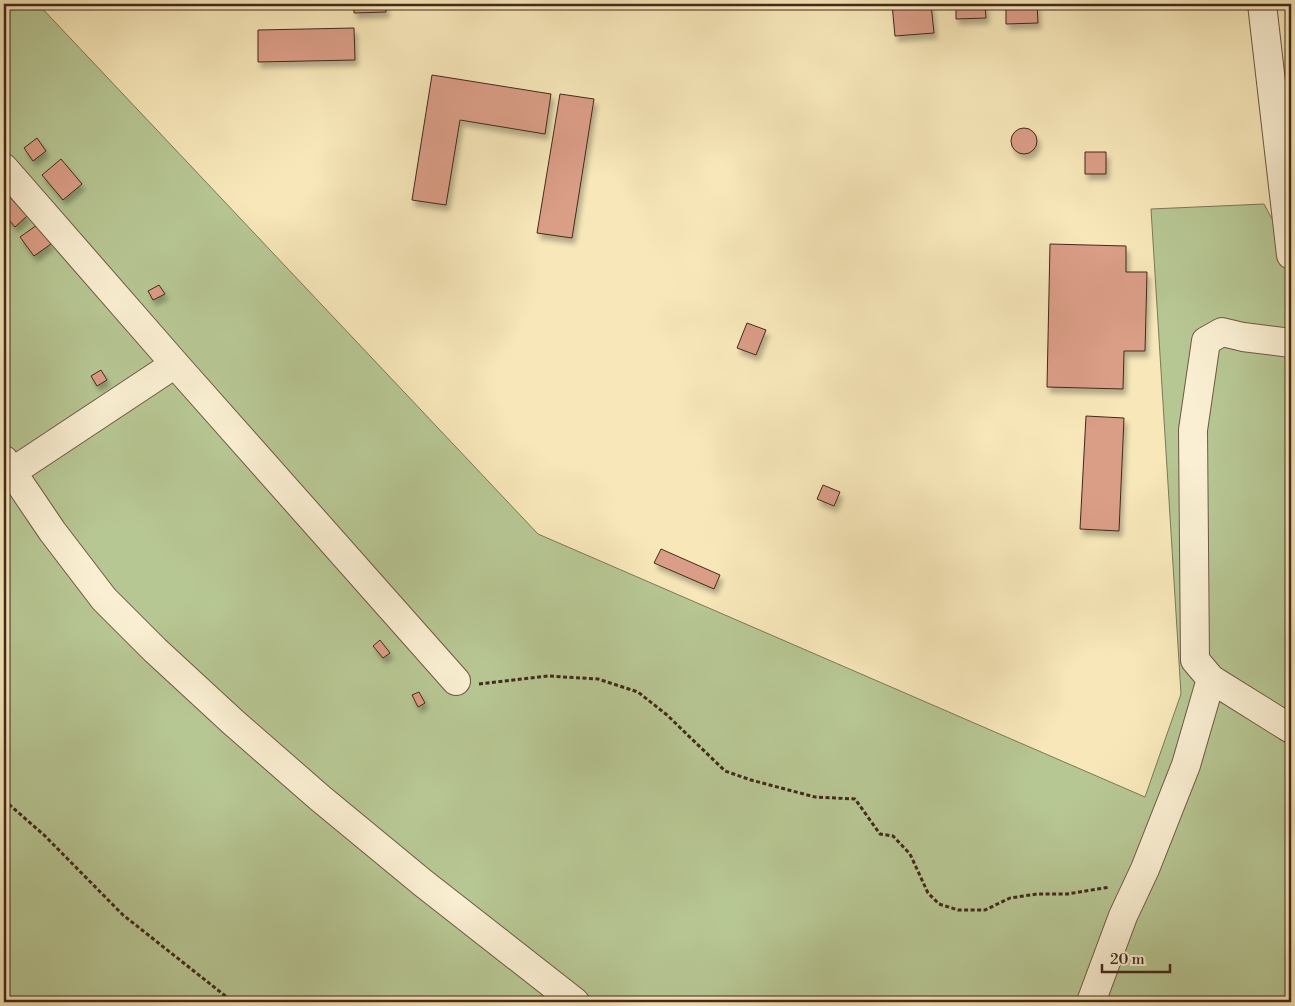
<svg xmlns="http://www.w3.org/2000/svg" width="1295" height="1006" font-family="'Libre Bodoni',serif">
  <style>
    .green { fill: #b7c794; stroke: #7d7858 }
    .building { fill: #da9d86; stroke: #43291b; filter: url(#shadow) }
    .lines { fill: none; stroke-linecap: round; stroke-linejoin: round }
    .minor-casing { stroke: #705842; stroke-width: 30 }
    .path { stroke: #43291b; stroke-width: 3; stroke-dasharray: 4 2.5; stroke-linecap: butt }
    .minor { stroke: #faefd2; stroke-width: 28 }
  </style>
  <defs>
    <filter id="shadow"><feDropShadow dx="3" dy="5.5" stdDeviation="2.5" flood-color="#0004"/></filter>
  </defs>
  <rect width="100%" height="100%" fill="#f7e7b9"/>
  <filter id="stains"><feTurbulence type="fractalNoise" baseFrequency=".004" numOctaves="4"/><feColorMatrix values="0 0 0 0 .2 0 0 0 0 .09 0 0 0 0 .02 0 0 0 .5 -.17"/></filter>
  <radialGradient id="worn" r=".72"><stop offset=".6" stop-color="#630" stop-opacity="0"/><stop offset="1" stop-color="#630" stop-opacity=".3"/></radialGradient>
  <!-- green -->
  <path class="green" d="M4,4H38L538,534L1145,797L1181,694L1151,209L1264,204L1291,254V1002H4Z"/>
  <!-- building -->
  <path class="building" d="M354,4H386V12L354,13Z
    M892,4H931L934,33L895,36Z
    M956,4H985L986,18L956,19Z
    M1006,4H1037L1038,23L1006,24Z
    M354,28L355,60L258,62V30Z
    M432,75L551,94L545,134L460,120L446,205L412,200Z
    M560,94L594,99L572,238L537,233Z
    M1011 141a13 13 0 1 1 26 0a13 13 0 1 1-26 0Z
    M37,138L46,151L33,161L24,148Z
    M1085,152H1106V174H1085Z
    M61,159L82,184L63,200L42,175Z
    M9,196L27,216L15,227L4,214V200Z
    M37,225L51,244L34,256L20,237Z
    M1050,244L1126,246V272H1147L1145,351H1124L1123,389L1047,387Z
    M159,285L165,294L153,300L148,291Z
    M747,323L766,330L756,355L737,348Z
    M101,370L107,380L97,386L91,376Z
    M1086,416L1124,418L1119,531L1080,529Z
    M823,485L840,492L834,506L817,499Z
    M661,549L720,575L714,589L654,563Z
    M380,640L390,653L383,658L373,646Z
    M419,692L425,703L418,707L412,695Z"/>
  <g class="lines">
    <defs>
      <path id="minor" d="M1262,4L1291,255
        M4,168L175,364L456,681
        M1291,343L1243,337L1222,332L1206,341L1193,430L1195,660L1211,679L1291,729
        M4,460L52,531L104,599L155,650L233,722L320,798L423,883L575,1002
        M12,472L175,364
        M1091,1002L1123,916L1145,869L1186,765L1211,679"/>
    </defs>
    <!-- minor casing -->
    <use href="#minor" class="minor-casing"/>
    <!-- path -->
    <path class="path" d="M479,684L548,676L598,679L638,692L667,715L725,771L751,780L815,797L855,799L880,834L893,836L910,854L928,893L939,904L958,910H985L1010,898L1037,894H1067L1110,887
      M4,800L44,835L123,915L233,1002"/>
    <!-- minor -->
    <use href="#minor" class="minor"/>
  </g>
  <!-- margin -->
  <rect width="1295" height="1006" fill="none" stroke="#f7e7b9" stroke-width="20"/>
  <rect x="5" y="5" width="1285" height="996" fill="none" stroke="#43291b" stroke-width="2.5"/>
  <rect x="10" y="10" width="1275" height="986" fill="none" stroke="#43291b"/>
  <!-- scale -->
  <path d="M1102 964v8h68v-8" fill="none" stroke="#43291b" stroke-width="2.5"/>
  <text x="1110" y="964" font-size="15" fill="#43291b" stroke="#faefd2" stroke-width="4" paint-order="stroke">20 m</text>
  <rect width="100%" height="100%" filter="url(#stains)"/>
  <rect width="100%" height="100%" fill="url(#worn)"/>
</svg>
